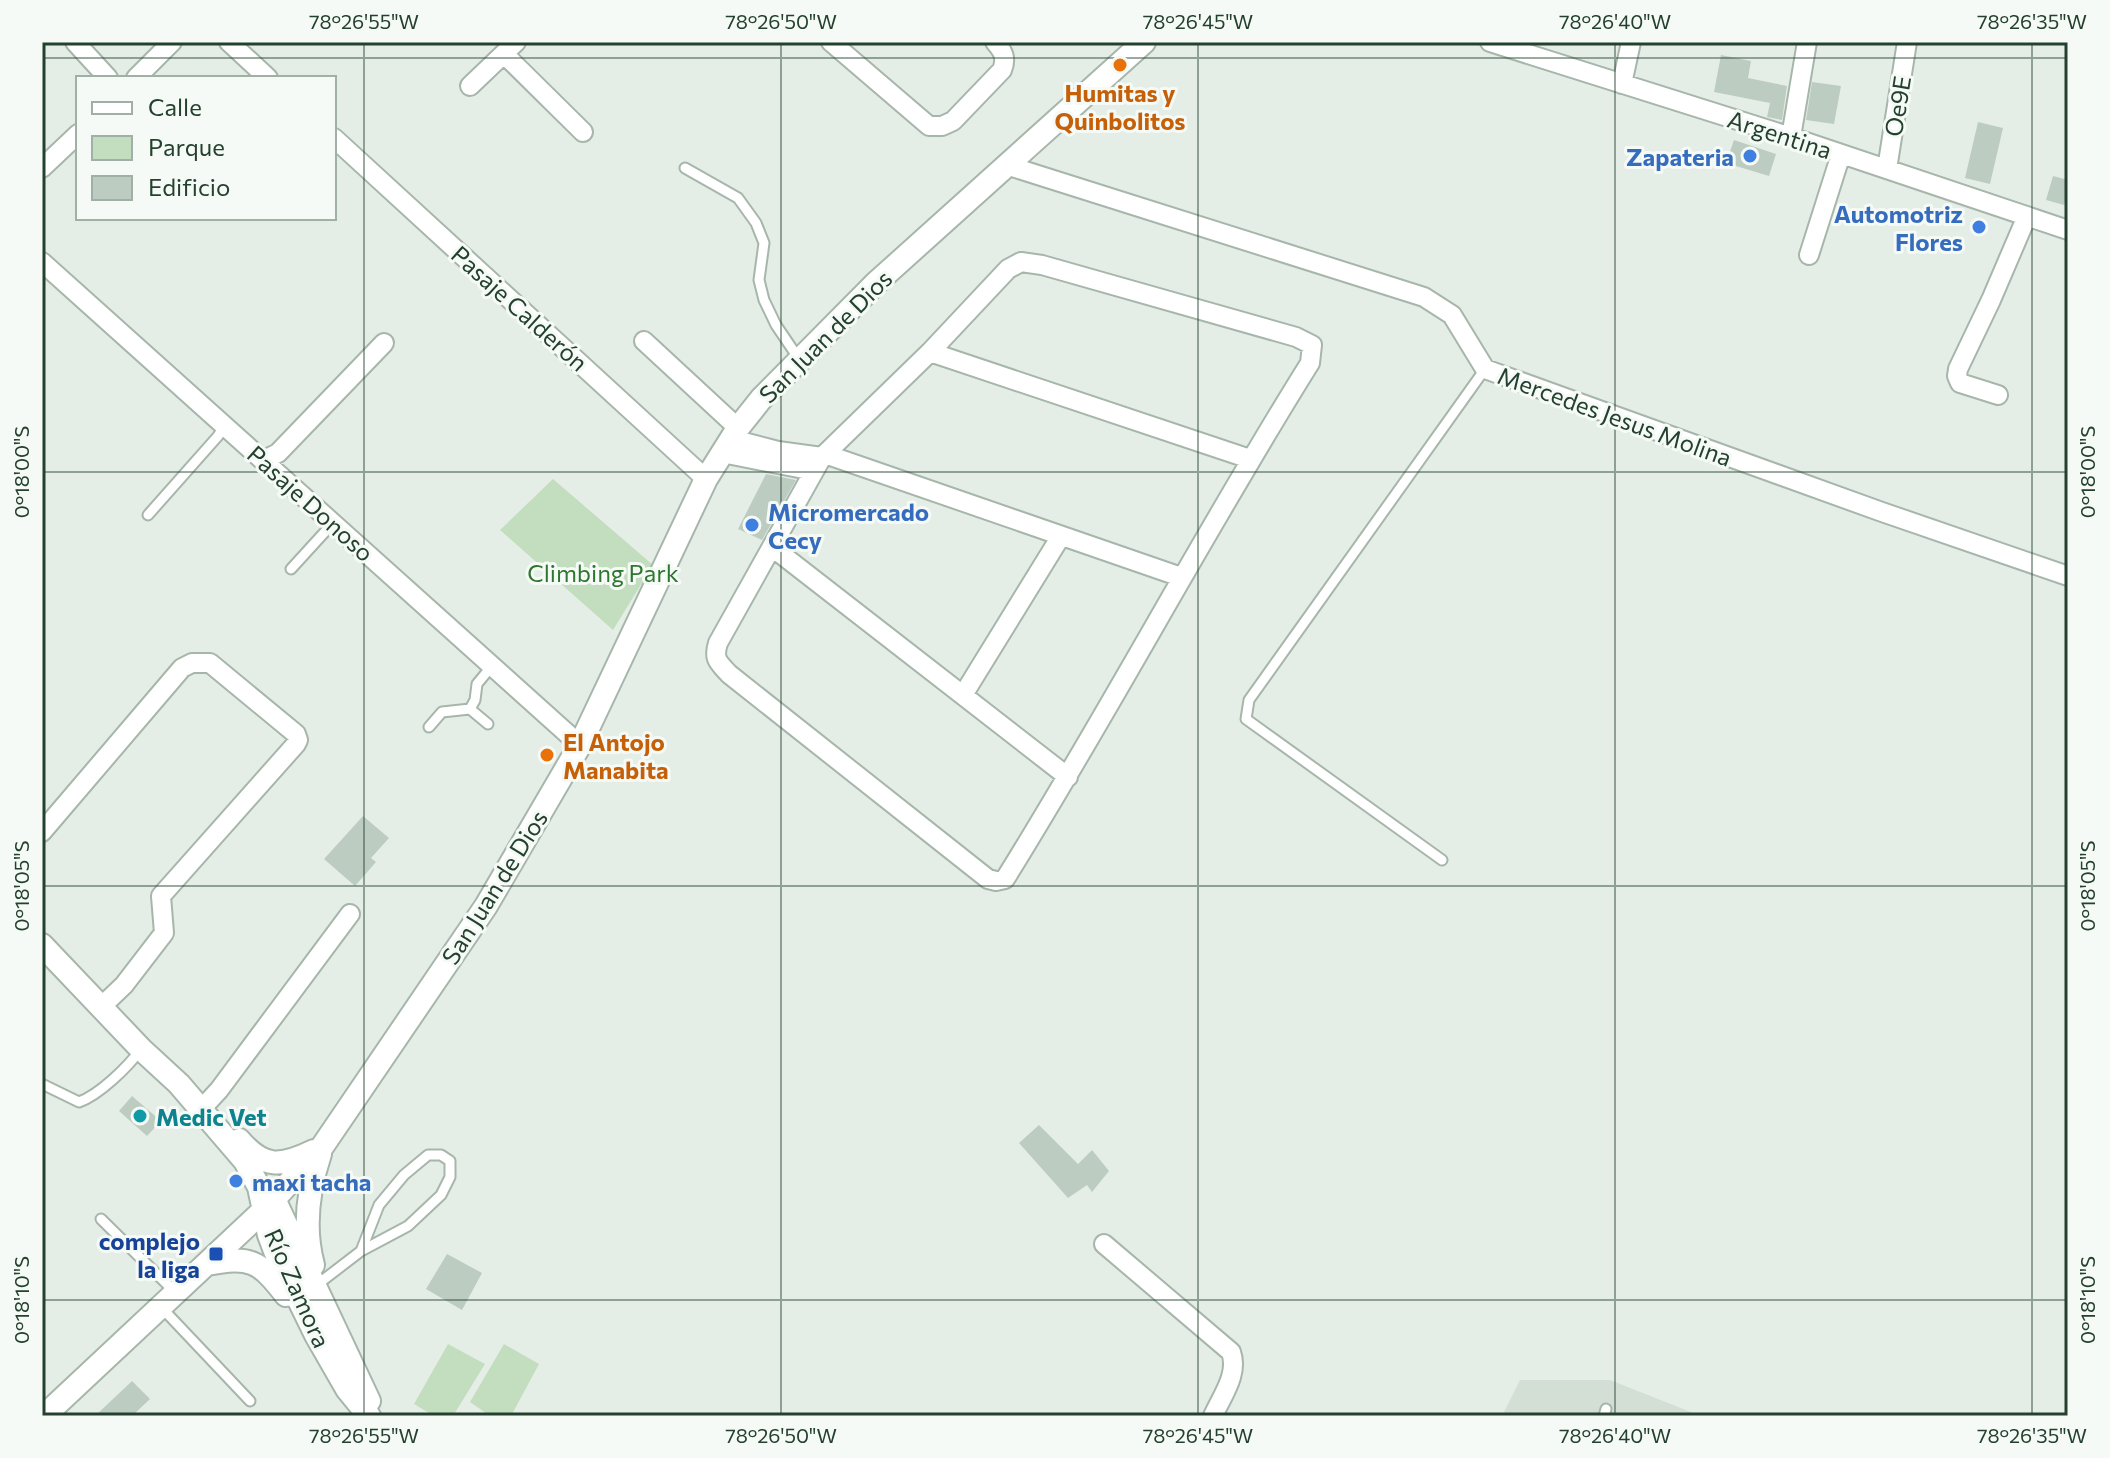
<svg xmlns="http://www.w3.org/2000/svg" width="2110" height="1458" font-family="Commissioner,sans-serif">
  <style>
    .built { fill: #d3ded5 }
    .green { fill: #c2debe }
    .building { fill: #bdccc1 }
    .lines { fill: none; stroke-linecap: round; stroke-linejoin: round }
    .service-casing { stroke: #a7b6ab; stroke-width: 13 }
    .minor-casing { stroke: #a7b6ab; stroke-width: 22 }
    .tertiary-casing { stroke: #a7b6ab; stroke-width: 26 }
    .service { stroke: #fff; stroke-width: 9 }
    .minor { stroke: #fff; stroke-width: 18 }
    .tertiary { stroke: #fff; stroke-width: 22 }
    .ticks { fill: none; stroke: #24402e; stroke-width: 2; stroke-opacity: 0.45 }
    .food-dot { fill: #e8710a; stroke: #f5faf6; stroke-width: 3 }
    .shop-dot { fill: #3f7fe0; stroke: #f5faf6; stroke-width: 3 }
    .culture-dot { fill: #0f9aa8; stroke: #f5faf6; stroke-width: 3 }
    .transit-dot { fill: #1a4fb4; stroke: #f5faf6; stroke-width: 3 }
    .labels { text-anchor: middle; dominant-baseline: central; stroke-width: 6; stroke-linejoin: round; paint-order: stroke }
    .food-label { font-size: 24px; font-weight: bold; fill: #c56008; stroke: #f5faf6 }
    .street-label { font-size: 24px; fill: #24402e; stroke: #f5faf6 }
    .shop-label { font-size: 24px; font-weight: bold; fill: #366cbe; stroke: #f5faf6; text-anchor: end }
    .park-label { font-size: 24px; fill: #2e762f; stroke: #f5faf6 }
    .culture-label { font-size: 24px; font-weight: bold; fill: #0d838f; stroke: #f5faf6; text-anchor: start }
    .transit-label { font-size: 24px; font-weight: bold; fill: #164399; stroke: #f5faf6; text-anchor: end }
    .neatline { fill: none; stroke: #24402e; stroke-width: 3 }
    .ticks-label { font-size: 20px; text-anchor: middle; fill: #24402e }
  </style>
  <rect width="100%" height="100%" fill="#e5eee6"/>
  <!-- built -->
  <path class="built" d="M1520,1380H1610L1701,1416H1502Z"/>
  <!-- green -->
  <path class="green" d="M553,479L653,565L613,630L500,530Z
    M448,1344L485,1364L453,1416H434L414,1404Z
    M504,1344L539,1364L511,1416H490L470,1402Z"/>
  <!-- building -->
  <path class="building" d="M1721,55L1751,61L1748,78L1787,86L1782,120L1767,117L1770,103L1714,92Z
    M1812,82L1841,86L1834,124L1806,120Z
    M1978,122L2003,128L1990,184L1965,178Z
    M1734,140L1776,154L1769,176L1726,163Z
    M2053,176L2068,180V193L2064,205L2046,200Z
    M766,474L796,480L762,540L738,529Z
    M363,816L389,838L371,858L376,862L355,886L324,859Z
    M132,1096L161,1121L147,1136L119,1111Z
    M1039,1125L1078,1164L1092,1150L1109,1171L1092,1192L1087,1185L1068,1198L1019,1143Z
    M447,1254L482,1273L462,1310L426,1289Z
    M132,1381L150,1399L132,1416H95Z"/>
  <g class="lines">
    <defs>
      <path id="service" d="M685,168L738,198L756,223L764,243L759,280L764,300L776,325L799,359
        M148,515L218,436L225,425
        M291,569L333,523
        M470,709L488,724
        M429,727L442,712L470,709L475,700L477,684L491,667
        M1442,860L1246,719L1249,700L1485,369
        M42,1084L79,1102C99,1095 128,1067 141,1049
        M101,1219L176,1293
        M318,1284L361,1251L408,1226L441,1195L450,1177V1161L441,1155H428L404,1175L379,1205L361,1251
        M161,1307L250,1401
        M1604,1416L1606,1409"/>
      <path id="minor" d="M75,42L108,78
        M229,42L268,78
        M831,42L929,126H942L953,121L1002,70C1007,58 1003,51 995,42
        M1490,42L1791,137L2068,230
        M504,54L583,132
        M136,78L172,42
        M1622,84L1631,42
        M470,86L516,42
        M1791,137L1807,42
        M334,138L706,479
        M1006,165L1424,297L1452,315L1485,369L1882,512L2068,576
        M42,168L78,134
        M1887,169L1907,42
        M1809,255L1841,154
        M42,262L580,745
        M1021,262L1042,265L1296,337L1312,345L1310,363C1204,532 1111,709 1005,879L996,881L988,879L729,674C718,662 713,659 718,643L822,457L930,352L1008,269Z
        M644,341L738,428
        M930,352L1250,459
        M1998,395L1960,383L1957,376L1958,369L1991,300L2027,216
        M732,439L778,451L822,457
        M722,453L814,471
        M825,454L1181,577
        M264,460L278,453L384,343
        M772,547L1068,777
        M963,695L1061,536
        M42,832L182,668L192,663H210L296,734L298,740L296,744L161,896L164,933L124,985L101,1007
        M206,1104L219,1090L350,914
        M1104,1244L1231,1352C1239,1374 1222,1396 1213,1416"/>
      <path id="tertiary" d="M42,945L141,1049L179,1084L245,1161L259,1187L269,1235L275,1251L316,1335L347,1389L369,1416
        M239,1140C264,1169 281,1167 314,1151
        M274,1199L369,1401
        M207,1264C250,1256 259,1260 286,1295
        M313,1265C303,1228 308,1190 320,1154
        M44,1416L265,1209L322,1147L486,906L580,745L706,479L738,428L761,399L876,283L1144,42"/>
    </defs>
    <!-- service casing -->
    <use href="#service" class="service-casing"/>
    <!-- minor casing -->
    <use href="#minor" class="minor-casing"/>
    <!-- tertiary casing -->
    <use href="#tertiary" class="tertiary-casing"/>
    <!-- service -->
    <use href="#service" class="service"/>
    <!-- minor -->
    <use href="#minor" class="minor"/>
    <!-- tertiary -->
    <use href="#tertiary" class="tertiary"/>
  </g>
  <!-- ticks -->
  <path class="ticks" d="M364,42V1416M781,42V1416M1198,42V1416M1615,42V1416M2032,42V1416M42,58H2068M42,472H2068M42,886H2068M42,1300H2068"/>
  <!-- markers -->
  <g class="food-dot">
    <circle cx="1120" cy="65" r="8"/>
    <circle cx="547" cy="755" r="8"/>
  </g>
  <g class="shop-dot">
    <circle cx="1750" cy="156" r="8"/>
    <circle cx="1979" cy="227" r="8"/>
    <circle cx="752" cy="525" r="8"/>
    <circle cx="236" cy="1181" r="8"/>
  </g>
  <circle class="culture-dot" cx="140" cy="1116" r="8"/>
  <rect class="transit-dot" x="208" y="1246" width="16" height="16" rx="4"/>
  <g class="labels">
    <!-- food labels -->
    <g class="food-label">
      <text x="1120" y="92">Humitas y<tspan x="1120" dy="28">Quinbolitos</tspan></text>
      <text x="563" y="741" text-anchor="start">El Antojo<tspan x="563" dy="28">Manabita</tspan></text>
    </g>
    <!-- street labels -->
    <g class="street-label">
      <text transform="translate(1897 106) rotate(-81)">Oe9E</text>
      <text transform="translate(1780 134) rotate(18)">Argentina</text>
      <text transform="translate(520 308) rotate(42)">Pasaje Calderón</text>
      <text transform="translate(825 336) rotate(-45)">San Juan de Dios</text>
      <text transform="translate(1615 416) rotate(20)">Mercedes Jesus Molina</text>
      <text transform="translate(311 503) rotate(42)">Pasaje Donoso</text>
      <text transform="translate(494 887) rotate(-58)">San Juan de Dios</text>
      <text transform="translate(298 1288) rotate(66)">Río Zamora</text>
    </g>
    <!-- shop labels -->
    <g class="shop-label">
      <text x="1734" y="156">Zapateria</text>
      <text x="1963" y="213">Automotriz<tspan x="1963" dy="28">Flores</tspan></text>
      <text x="768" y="511" text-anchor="start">Micromercado<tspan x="768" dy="28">Cecy</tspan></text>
      <text x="252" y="1181" text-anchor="start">maxi tacha</text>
    </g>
    <!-- park labels -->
    <g class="park-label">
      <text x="603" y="572">Climbing Park</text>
    </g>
    <!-- culture labels -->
    <g class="culture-label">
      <text x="156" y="1116">Medic Vet</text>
    </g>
    <!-- transit labels -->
    <g class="transit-label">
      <text x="200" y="1240">complejo<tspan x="200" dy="28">la liga</tspan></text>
    </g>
  </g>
  <!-- border -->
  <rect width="2110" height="1458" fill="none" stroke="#f5faf6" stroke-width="88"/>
  <!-- legend -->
  <rect x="76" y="76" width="260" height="144" fill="#f5faf6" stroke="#a1b0a6" stroke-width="2"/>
  <rect x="92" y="102" width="40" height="12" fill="#ffffff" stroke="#a1b0a6" stroke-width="2"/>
  <text x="148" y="116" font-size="24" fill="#24402e">Calle</text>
  <rect x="92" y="136" width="40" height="24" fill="#c2debe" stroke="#a1b0a6" stroke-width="2"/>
  <text x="148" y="156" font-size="24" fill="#24402e">Parque</text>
  <rect x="92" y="176" width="40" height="24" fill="#bdccc1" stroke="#a1b0a6" stroke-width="2"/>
  <text x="148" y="196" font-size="24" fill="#24402e">Edificio</text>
  <rect x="44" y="44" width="2022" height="1370" class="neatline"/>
  <g class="ticks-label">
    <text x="364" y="29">78°26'55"W</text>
    <text x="781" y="29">78°26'50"W</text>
    <text x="1198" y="29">78°26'45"W</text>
    <text x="1615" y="29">78°26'40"W</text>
    <text x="2032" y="29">78°26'35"W</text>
    <text transform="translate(22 472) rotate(-90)" y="7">0°18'00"S</text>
    <text transform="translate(2088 472) rotate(-90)" y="7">0°18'00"S</text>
    <text transform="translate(22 886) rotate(-90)" y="7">0°18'05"S</text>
    <text transform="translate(2088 886) rotate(-90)" y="7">0°18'05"S</text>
    <text transform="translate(22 1300) rotate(-90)" y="7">0°18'10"S</text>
    <text transform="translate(2088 1300) rotate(-90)" y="7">0°18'10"S</text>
    <text x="364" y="1443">78°26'55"W</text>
    <text x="781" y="1443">78°26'50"W</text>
    <text x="1198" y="1443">78°26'45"W</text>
    <text x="1615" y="1443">78°26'40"W</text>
    <text x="2032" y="1443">78°26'35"W</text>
  </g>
</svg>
